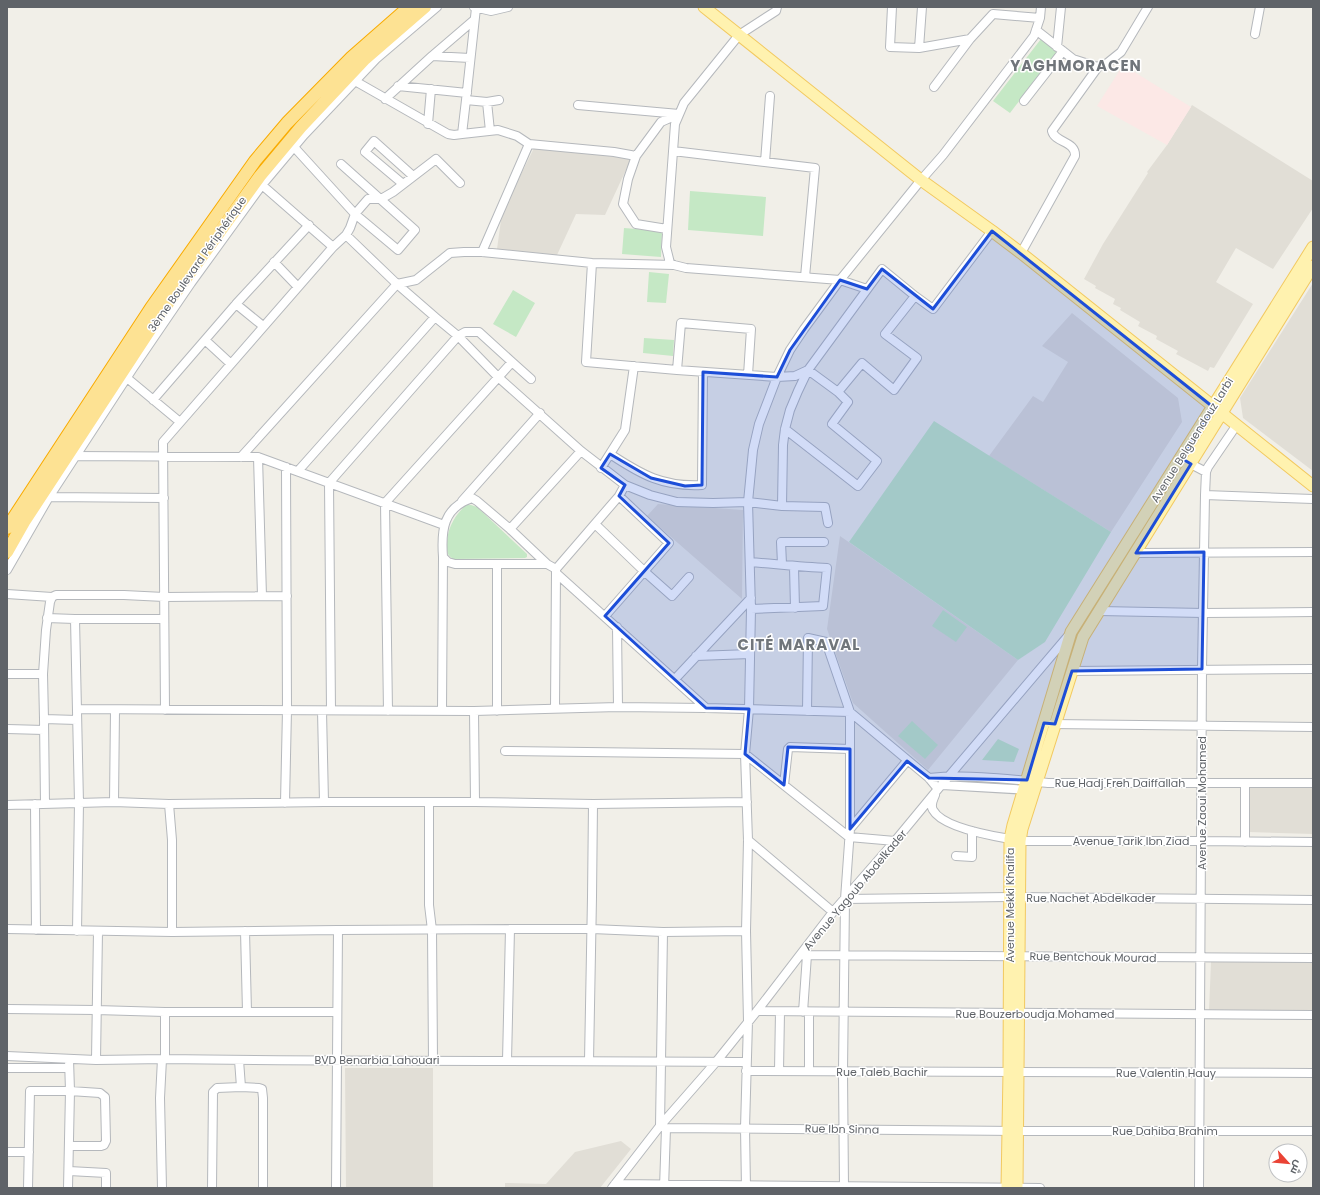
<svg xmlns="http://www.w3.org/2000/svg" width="1320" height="1195" font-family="Poppins,Cairo,sans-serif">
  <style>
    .education { fill: #e1ded6 }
    .medical { fill: #fce8e6 }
    .green { fill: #c5e8c5 }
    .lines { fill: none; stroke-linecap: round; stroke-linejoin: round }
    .minor-casing { stroke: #b5b8bc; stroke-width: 10 }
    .major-casing { stroke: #f2c960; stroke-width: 13 }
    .highway-casing { stroke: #f9ab00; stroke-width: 14 }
    .minor { stroke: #fff; stroke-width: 8 }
    .major { stroke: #fff2af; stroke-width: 11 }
    .highway { stroke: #fde293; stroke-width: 12 }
    .marked { fill: #1d4ed8; fill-opacity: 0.2; stroke: #1d4ed8; stroke-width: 3; stroke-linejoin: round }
    .labels { text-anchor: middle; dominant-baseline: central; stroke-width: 3; stroke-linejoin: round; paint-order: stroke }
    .street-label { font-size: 11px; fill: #5f6368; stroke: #fff }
    .district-label { font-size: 15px; font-weight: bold; letter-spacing: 1px; fill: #70757a; stroke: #fff }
  </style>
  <rect width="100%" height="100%" fill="#f1efe8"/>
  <!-- education -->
  <path class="education" d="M1192,105L1313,181V208L1273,269L1236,248L1216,282L1253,304L1214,368L1210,367L1208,371L1176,354L1178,351L1156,339L1157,336L1138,326L1140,322L1120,310L1121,308L1113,304L1115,299L1095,288L1096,286L1084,279L1103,244L1148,173L1147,172L1167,145Z
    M534,148L632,157L605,215L576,214L557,255L497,249L502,213Z
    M1313,283V471L1243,418L1240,398Z
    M1072,313L1178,398L1182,422L1111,532L989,456L1033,396L1043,402L1068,362L1042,346Z
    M658,504L743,510L742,599L647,516Z
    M840,536L1018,660L928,770L853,703L827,629Z
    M1249,788H1313V834L1249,832Z
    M1211,962H1313V1011H1209Z
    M345,1068H433V1188H346Z
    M621,1141L631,1149L600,1188H505V1183L546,1184L575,1152Z"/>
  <!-- medical -->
  <path class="medical" d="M1123,65L1191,107L1167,145L1097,106Z"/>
  <!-- green -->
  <path class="green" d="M1041,39L1057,52L1010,113L993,101Z
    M690,191L766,197L763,236L688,230Z
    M624,228L662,231L661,257L622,254Z
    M649,272L669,274L666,303L647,302Z
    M513,290L535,303L516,337L493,324Z
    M644,338L674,340L673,356L643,353Z
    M934,421L1111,532L1045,642L1018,660L849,542Z
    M466,505H471L477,507L527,554V557L525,558L453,559C447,555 447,552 447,545C447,529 454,516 466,505Z
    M943,610L967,627L956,642L932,626Z
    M912,721L938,745L925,759L898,736Z
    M998,739L1019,749L1014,762L982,760Z"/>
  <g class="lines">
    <defs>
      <path id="minor" d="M474,7L491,11L508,7
        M777,7L776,11L739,35L684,103L675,124L666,247L670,263L674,265L686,268L840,280L867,289
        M892,7L890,47L919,48
        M922,7L919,48L970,39L993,14L1040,18
        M476,8L466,100L487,102L499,100
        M1036,30L1073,59L1098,67L1106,64L1121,52L1148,7
        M1255,34L1260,7
        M1057,47L1061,7
        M432,56L474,20
        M355,81L448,134L454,135L462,134L466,100
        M398,86L467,93
        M934,87L970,39
        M385,99L432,56L470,58
        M1024,101L1063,51
        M487,102L490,131
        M578,105L679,114L661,122L636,156L628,179L623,204L636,224L667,229
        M428,124L431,89
        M462,134L498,130L517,136L529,144
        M294,147L355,214L398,250L415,230L341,164
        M673,151L815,168L805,277
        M765,162L770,96
        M403,184L365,152L374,141L413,176
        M262,185L333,247
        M346,235L397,284L435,317L458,336L498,377L581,451L625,485L650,495L677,502L713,503L748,502L782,506L825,507L828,523
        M482,252L529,144L614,152L636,156
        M1021,253L1075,156C1076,141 1055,143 1052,131L1098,67
        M274,262L298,287
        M592,263L586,362L677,370L777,377L795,376L808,370L838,392L848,402L832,424L877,461L858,486L785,429
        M236,304L263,326
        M205,340L231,364
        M512,362L531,379
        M677,370L681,323L751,329L748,375
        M127,378L180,422
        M838,392L862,363L894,390L917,358L885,334L915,296L933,309L992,231
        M153,400L236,304L309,225
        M610,454C642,475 663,487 702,485L703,372
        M72,456L258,457L444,525
        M241,457L397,284L416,280L450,253L464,252H482L592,263L674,265
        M258,457L262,596
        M1187,462L1206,472
        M601,468L625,430L634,366
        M298,471L435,317
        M1205,495L1313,499
        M49,497L164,498
        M462,501L540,413
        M782,506L783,445L785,429L790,410L798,391L808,370L882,269L915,296
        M595,524L645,572L672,596L689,577
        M510,529L581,451
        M1136,553L1313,552
        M750,562C776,564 801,567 827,568L823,606L751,609
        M497,564V711
        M547,564L510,529L477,501L472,498C443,508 441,530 443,557L448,562L455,564H547L556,569V573L706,708
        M782,564L781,542H824
        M794,567L795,608
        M556,569L619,496L625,485
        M7,570L49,497L133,368L191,283L262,185L304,135L376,59L437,7
        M7,594L52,597
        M1099,611L1204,613L1313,612
        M605,616L669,543L619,496
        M47,618L75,619
        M617,627L618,707
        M696,656L750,654
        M1072,671L1313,669
        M7,674H43
        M675,679L751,598
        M555,708L556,573
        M77,709L474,711L618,707L706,708L850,712L929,778L938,789
        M165,710L163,442L333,247L346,235L350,228L355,214L368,199H381L393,192L436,159L460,183
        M331,710L329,483L458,336L465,332H479L512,362L385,503L388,711
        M322,711L324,802
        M442,711L443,557
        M474,711L475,802
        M807,711L808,638L826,642L850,712V829L845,899L843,1072L844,1188
        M44,719L43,674L46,630L50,602L52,597L56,595H124L164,597L287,596
        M1052,724L1313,727
        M7,729L44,730
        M505,751L745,754L849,837L895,841
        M929,778C968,774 1008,779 1048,783H1313
        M784,785L788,749L790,747L850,749
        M942,785L1029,790
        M935,795C933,800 930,805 933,810C942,827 992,836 1010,839
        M114,802L115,710
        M285,803L287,710L286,467
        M429,803V905L432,930L433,1060
        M35,804L36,930
        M45,804L44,719L77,720
        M169,804L172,840V932
        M7,805L114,802L169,804L324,802H475L593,804L747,802
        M850,829L907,761
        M748,840L833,912
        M1020,841H1201L1313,842
        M1245,842V783
        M956,856L972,857V831
        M845,899L1010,897L1313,900
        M7,929L172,932L338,930L510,929H592L663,932L746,931
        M77,931L79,803L75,619H164
        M245,931L247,1012
        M663,932L660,1126L666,1128L664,1188
        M801,955L1313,958
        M7,1009L96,1010L165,1012H337
        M757,1011L1313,1015
        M165,1012V1059
        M803,1012L807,955
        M7,1056L96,1060L165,1059C359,1062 553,1060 746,1062
        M162,1059L160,1098L162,1188
        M96,1060L98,931
        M507,1061L510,929
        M589,1061L592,897L593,804
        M7,1068H69
        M746,1071L1313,1073
        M779,1071L780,1012
        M809,1071V1012
        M241,1087L259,1088L262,1089L263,1098V1188
        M666,1128L1017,1131H1313
        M7,1152H29
        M69,1171L106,1173V1188
        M615,1184L1040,1188
        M28,1188L30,1091H70L69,1059
        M68,1188L70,1091L100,1093L105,1097L106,1141L104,1145L101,1146H69
        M212,1188L213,1092L217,1088L241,1087L239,1060
        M336,1188L338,930
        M612,1188L660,1126L716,1062L757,1011L833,912L895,841L938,789L1068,636
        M746,1188L745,1128L748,1021L746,931L748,840L745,754L749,709L751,609L748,502L753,450L759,424L777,377L790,350L804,329L840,280L921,180L943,155L1034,36L1040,18L1041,7
        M1199,1188L1202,669L1205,495L1206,472L1208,467L1236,426"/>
      <path id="major" d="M704,7L921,180L992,231L1021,253L1313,486
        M1007,1188L1009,1071L1010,839L1013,825L1071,632L1313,247
        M1017,1188L1020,841L1022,829L1083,637L1313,266"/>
      <path id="highway" d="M7,528L151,308L255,161L287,123L352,57L409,7
        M7,552L24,522L161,313L260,176L301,127L365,59L425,7"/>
    </defs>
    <!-- minor casing -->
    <use href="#minor" class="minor-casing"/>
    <!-- major casing -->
    <use href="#major" class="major-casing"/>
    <!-- highway casing -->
    <use href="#highway" class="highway-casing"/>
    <!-- minor -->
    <use href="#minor" class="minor"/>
    <!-- major -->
    <use href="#major" class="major"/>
    <!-- highway -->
    <use href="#highway" class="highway"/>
  </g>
  <!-- marked area -->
  <path class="marked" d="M992,231L1213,407L1181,458L1191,464L1136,553L1204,552L1202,669L1072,671L1055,724L1044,723L1027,780L929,778L907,761L850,829V749L788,747L784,785L745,754L749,709L706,708L605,616L669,543L619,496L625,485L601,468L610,454L651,478L685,486L702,485L703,372L777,377L790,350L840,280L867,289L882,269L933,309Z"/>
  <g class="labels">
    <!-- street labels -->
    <g class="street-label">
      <text transform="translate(197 264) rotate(-55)">3ème Boulevard Périphérique</text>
      <text transform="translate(1192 440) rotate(-58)">Avenue Belguendouz Larbi</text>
      <text x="1120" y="783">Rue Hadj Freh Daiffallah</text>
      <text transform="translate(1202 803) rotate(-90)">Avenue Zaoui Mohamed</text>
      <text x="1131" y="841">Avenue Tarik Ibn Ziad</text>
      <text transform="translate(855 890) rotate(-50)">Avenue Yagoub Abdelkader</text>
      <text x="1091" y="898">Rue Nachet Abdelkader</text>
      <text transform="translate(1010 905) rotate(-90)">Avenue Mekki Khalifa</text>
      <text transform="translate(1093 957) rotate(1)">Rue Bentchouk Mourad</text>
      <text x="1035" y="1014">Rue Bouzerboudja Mohamed</text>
      <text x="377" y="1060">BVD Benarbia Lahouari</text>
      <text x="882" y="1072">Rue Taleb Bachir</text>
      <text x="1166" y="1073">Rue Valentin Hauy</text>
      <text transform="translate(842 1129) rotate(1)">Rue Ibn Sinna</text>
      <text x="1165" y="1131">Rue Dahiba Brahim</text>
    </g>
    <!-- district labels -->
    <g class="district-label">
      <text x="1076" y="65">YAGHMORACEN</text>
      <text x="799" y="644">CITÉ MARAVAL</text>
    </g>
  </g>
  <!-- border -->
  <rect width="1320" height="1195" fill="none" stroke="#5f6368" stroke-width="16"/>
  <!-- north arrow -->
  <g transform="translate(1288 1163) rotate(117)"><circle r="19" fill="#ffffff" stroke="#bfc1c3"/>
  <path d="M0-3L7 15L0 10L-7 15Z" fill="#ea4335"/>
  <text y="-6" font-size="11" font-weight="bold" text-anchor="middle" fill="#5f6368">ش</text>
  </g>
</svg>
